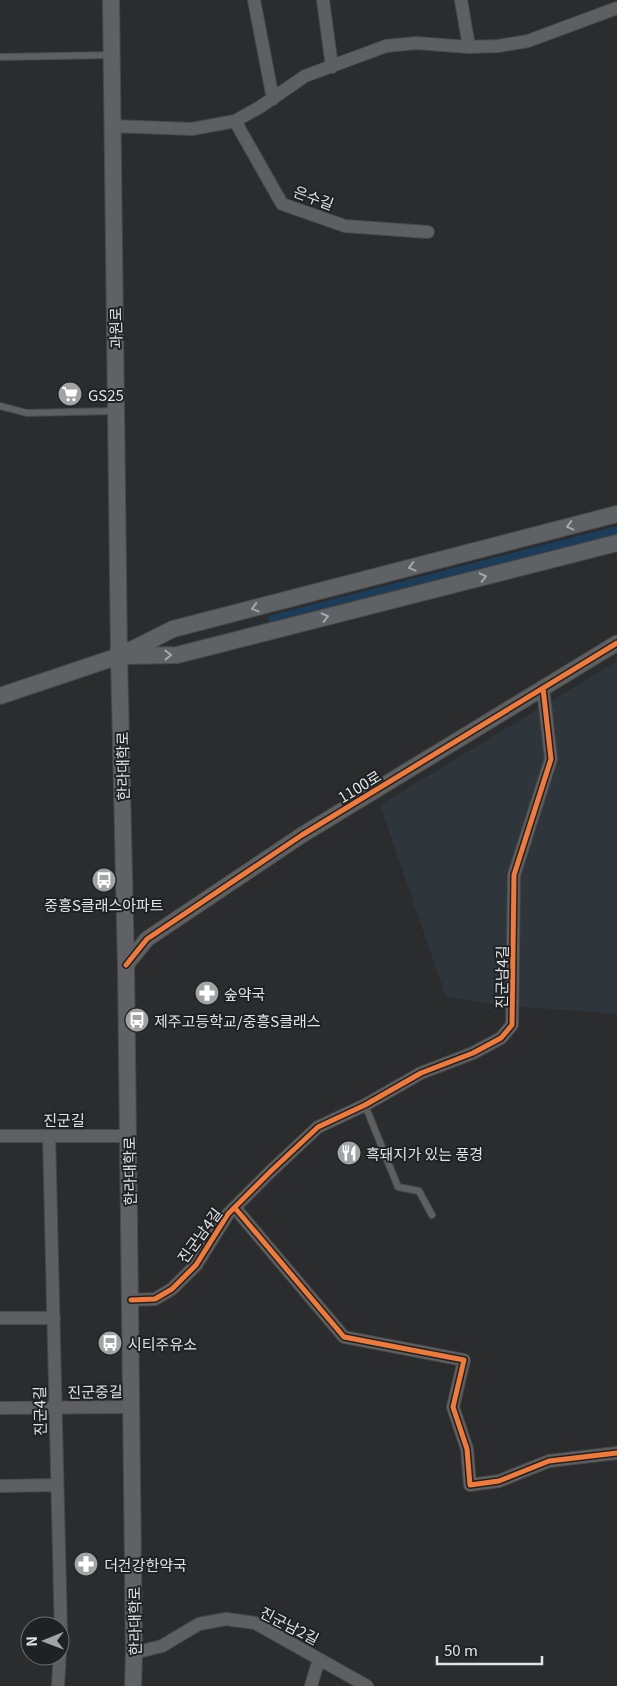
<svg xmlns="http://www.w3.org/2000/svg" width="617" height="1686" font-family="Georgia,'Noto Sans KR',serif">
  <style>
    .built { fill: #2e353b }
    .green { fill: #1c3d5a }
    .lines { fill: none; stroke-linecap: round; stroke-linejoin: round }
    .service-casing { stroke: #484a4b; stroke-width: 8 }
    .minor-casing { stroke: #484a4b; stroke-width: 14 }
    .tertiary-casing { stroke: #484a4b; stroke-width: 17 }
    .secondary-casing { stroke: #484a4b; stroke-width: 18 }
    .service { stroke: #5e5f60; stroke-width: 6 }
    .minor { stroke: #5e5f60; stroke-width: 12 }
    .tertiary { stroke: #5e5f60; stroke-width: 15 }
    .secondary { stroke: #5e6265; stroke-width: 16 }
    .cycleway-casing { stroke: #1f2225; stroke-width: 8 }
    .cycleway { stroke: #f17a3a; stroke-width: 5 }
    .oneway { stroke: #a6a9ab }
    .labels { text-anchor: middle; dominant-baseline: central; stroke-width: 4; stroke-linejoin: round; paint-order: stroke }
    .street-label { font-size: 15px; fill: #e1e3e5; stroke: #1f2225 }
    .poi-label { font-size: 15px; fill: #e1e3e5; stroke: #1f2225; text-anchor: start }
  </style>
  <rect width="100%" height="100%" fill="#2a2c2e"/>
  <!-- built -->
  <path class="built" d="M617,661V1014L497,1005L446,997L380,805Z"/>
  <!-- green -->
  <path class="green" d="M617,526V534L269,622L268,616Z"/>
  <g class="lines">
    <defs>
      <path id="service" d="M0,57L111,55
        M0,406L27,413L114,411
        M365,1105L398,1187L419,1191L432,1215"/>
      <path id="minor" d="M254,0L273,99
        M323,0L332,67
        M461,0L469,47
        M235,121L282,204L345,226L428,232
        M112,126L192,129L235,121L260,107L305,76L386,46L416,43L469,47L498,46L528,41L617,8
        M0,1136H128
        M49,1136L61,1633L58,1686
        M235,1208L344,1337L464,1360L453,1407L467,1449L470,1485L499,1481L549,1461L617,1453
        M131,1300L155,1299L172,1289L196,1265L228,1214L271,1171L318,1127L365,1105L421,1073L473,1053L501,1038L512,1025L514,875L551,759L543,688
        M0,1318H54
        M0,1408L130,1407
        M0,1486L57,1485
        M134,1653L162,1646L199,1624L226,1619L255,1623L319,1659L311,1686
        M319,1659L367,1686"/>
      <path id="tertiary" d="M126,965L147,939L302,835L617,643"/>
      <path id="secondary" d="M111,0L119,656L126,965L134,1653L133,1686
        M124,656L177,655L617,543
        M0,696L119,656L173,629L617,514"/>
    </defs>
    <!-- service casing -->
    <use href="#service" class="service-casing"/>
    <!-- minor casing -->
    <use href="#minor" class="minor-casing"/>
    <!-- tertiary casing -->
    <use href="#tertiary" class="tertiary-casing"/>
    <!-- secondary casing -->
    <use href="#secondary" class="secondary-casing"/>
    <!-- service -->
    <use href="#service" class="service"/>
    <!-- minor -->
    <use href="#minor" class="minor"/>
    <!-- tertiary -->
    <use href="#tertiary" class="tertiary"/>
    <!-- secondary -->
    <use href="#secondary" class="secondary"/>
    <defs>
      <path id="cycleway" d="M126,965L147,939L302,835L617,643
        M235,1208L344,1337L464,1360L453,1407L467,1449L470,1485L499,1481L549,1461L617,1453
        M131,1300L155,1299L172,1289L196,1265L228,1214L271,1171L318,1127L365,1105L421,1073L473,1053L501,1038L512,1025L514,875L551,759L543,688"/>
    </defs>
    <!-- cycleway casing -->
    <use href="#cycleway" class="cycleway-casing"/>
    <!-- cycleway -->
    <use href="#cycleway" class="cycleway"/>
  </g>
  <!-- one-way arrows -->
  <defs><path id="oneway-chevron" d="M-2-3.5L2.5 0L-2 3.5" fill="none" stroke-width="1.6" stroke-linecap="round" stroke-linejoin="round" transform="scale(1.25)"/></defs>
  <g class="oneway">
    <use href="#oneway-chevron" transform="translate(570 526) rotate(165)"/>
    <use href="#oneway-chevron" transform="translate(412 567) rotate(165)"/>
    <use href="#oneway-chevron" transform="translate(483 577) rotate(-14)"/>
    <use href="#oneway-chevron" transform="translate(255 608) rotate(165)"/>
    <use href="#oneway-chevron" transform="translate(325 617) rotate(-14)"/>
    <use href="#oneway-chevron" transform="translate(168 655) rotate(-1)"/>
  </g>
  <!-- icons -->
  <defs>
    <symbol id="supermarket-disc" viewBox="-11 -11 22 22"><circle r="9.5" fill="#a1a3a5" stroke="#1f2225"/><path d="M-6-5.5h2.5l.6 2H6L4.5 2H-2.5L-4.4-4H-6ZM-1.5 3.2a1.3 1.3 0 1 0 .1 0ZM3 3.2a1.3 1.3 0 1 0 .1 0Z" fill="#fff"/></symbol>
    <symbol id="bus-disc" viewBox="-11 -11 22 22"><circle r="9.5" fill="#a1a3a5" stroke="#1f2225"/><path d="M-5-6H5V4H4V6H2V4H-2V6H-4V4H-5ZM-3.5-4V0h7V-4ZM-3.5 1.2v1.5H-2V1.2ZM2 1.2v1.5H3.5V1.2Z" fill="#fff"/></symbol>
    <symbol id="pharmacy-disc" viewBox="-11 -11 22 22"><circle r="9.5" fill="#a1a3a5" stroke="#1f2225"/><path d="M-2-6h4v4h4v4h-4v4h-4v-4h-4v-4h4Z" fill="#fff"/></symbol>
    <symbol id="restaurant-disc" viewBox="-11 -11 22 22"><circle r="9.5" fill="#a1a3a5" stroke="#1f2225"/><path d="M-5-6h1v4h1v-4h1v4h1v-4h1v5L-1.5 .5V6h-2V.5L-5-1ZM5-6V6H3V1.5H1.5Q1.5-4 5-6Z" fill="#fff"/></symbol>
  </defs>
  <g fill-rule="evenodd">
    <use href="#supermarket-disc" x="56" y="380" width="28" height="28"/>
    <use href="#bus-disc" x="90" y="866" width="28" height="28"/>
    <use href="#pharmacy-disc" x="193" y="979" width="28" height="28"/>
    <use href="#bus-disc" x="123" y="1006" width="28" height="28"/>
    <use href="#restaurant-disc" x="335" y="1139" width="28" height="28"/>
    <use href="#bus-disc" x="96" y="1329" width="28" height="28"/>
    <use href="#pharmacy-disc" x="72" y="1550" width="28" height="28"/>
  </g>
  <g class="labels">
    <!-- street labels -->
    <g class="street-label">
      <text transform="translate(314 197) rotate(20)">은수길</text>
      <text transform="translate(115 328) rotate(-91)">과원로</text>
      <text transform="translate(122 766) rotate(-91)">한라대학로</text>
      <text transform="translate(359 786) rotate(-31)">1100로</text>
      <text transform="translate(501 977) rotate(-89)">진군남4길</text>
      <text x="64" y="1119">진군길</text>
      <text transform="translate(129 1171) rotate(-91)">한라대학로</text>
      <text transform="translate(199 1235) rotate(-54)">진군남4길</text>
      <text transform="translate(95 1391) rotate(-1)">진군중길</text>
      <text transform="translate(39 1411) rotate(-91)">진군4길</text>
      <text transform="translate(134 1621) rotate(-91)">한라대학로</text>
      <text transform="translate(290 1625) rotate(27)">진군남2길</text>
    </g>
    <!-- poi labels -->
    <g class="poi-label">
      <text x="88" y="394">GS25</text>
      <text x="104" y="904" text-anchor="middle">중흥S클래스아파트</text>
      <text x="224" y="993">숲약국</text>
      <text x="154" y="1020">제주고등학교/중흥S클래스</text>
      <text x="366" y="1153">흑돼지가 있는 풍경</text>
      <text x="128" y="1343">시티주유소</text>
      <text x="104" y="1564">더건강한약국</text>
    </g>
  </g>
  <!-- north arrow -->
  <g transform="translate(45 1641) rotate(269)"><circle r="24" fill="#1f2225" stroke="#6d6f72"/>
  <path d="M0-4L9 19L0 12L-9 19Z" fill="#a1a3a5"/>
  <text y="-8" font-size="14" font-weight="bold" text-anchor="middle" fill="#e1e3e5">N</text>
  </g>
  <!-- scale -->
  <path d="M437 1656v8h105v-8" fill="none" stroke="#e1e3e5" stroke-width="2.5"/>
  <text x="444" y="1656" font-size="15" fill="#e1e3e5" stroke="#1f2225" stroke-width="4" paint-order="stroke">50 m</text>
</svg>
